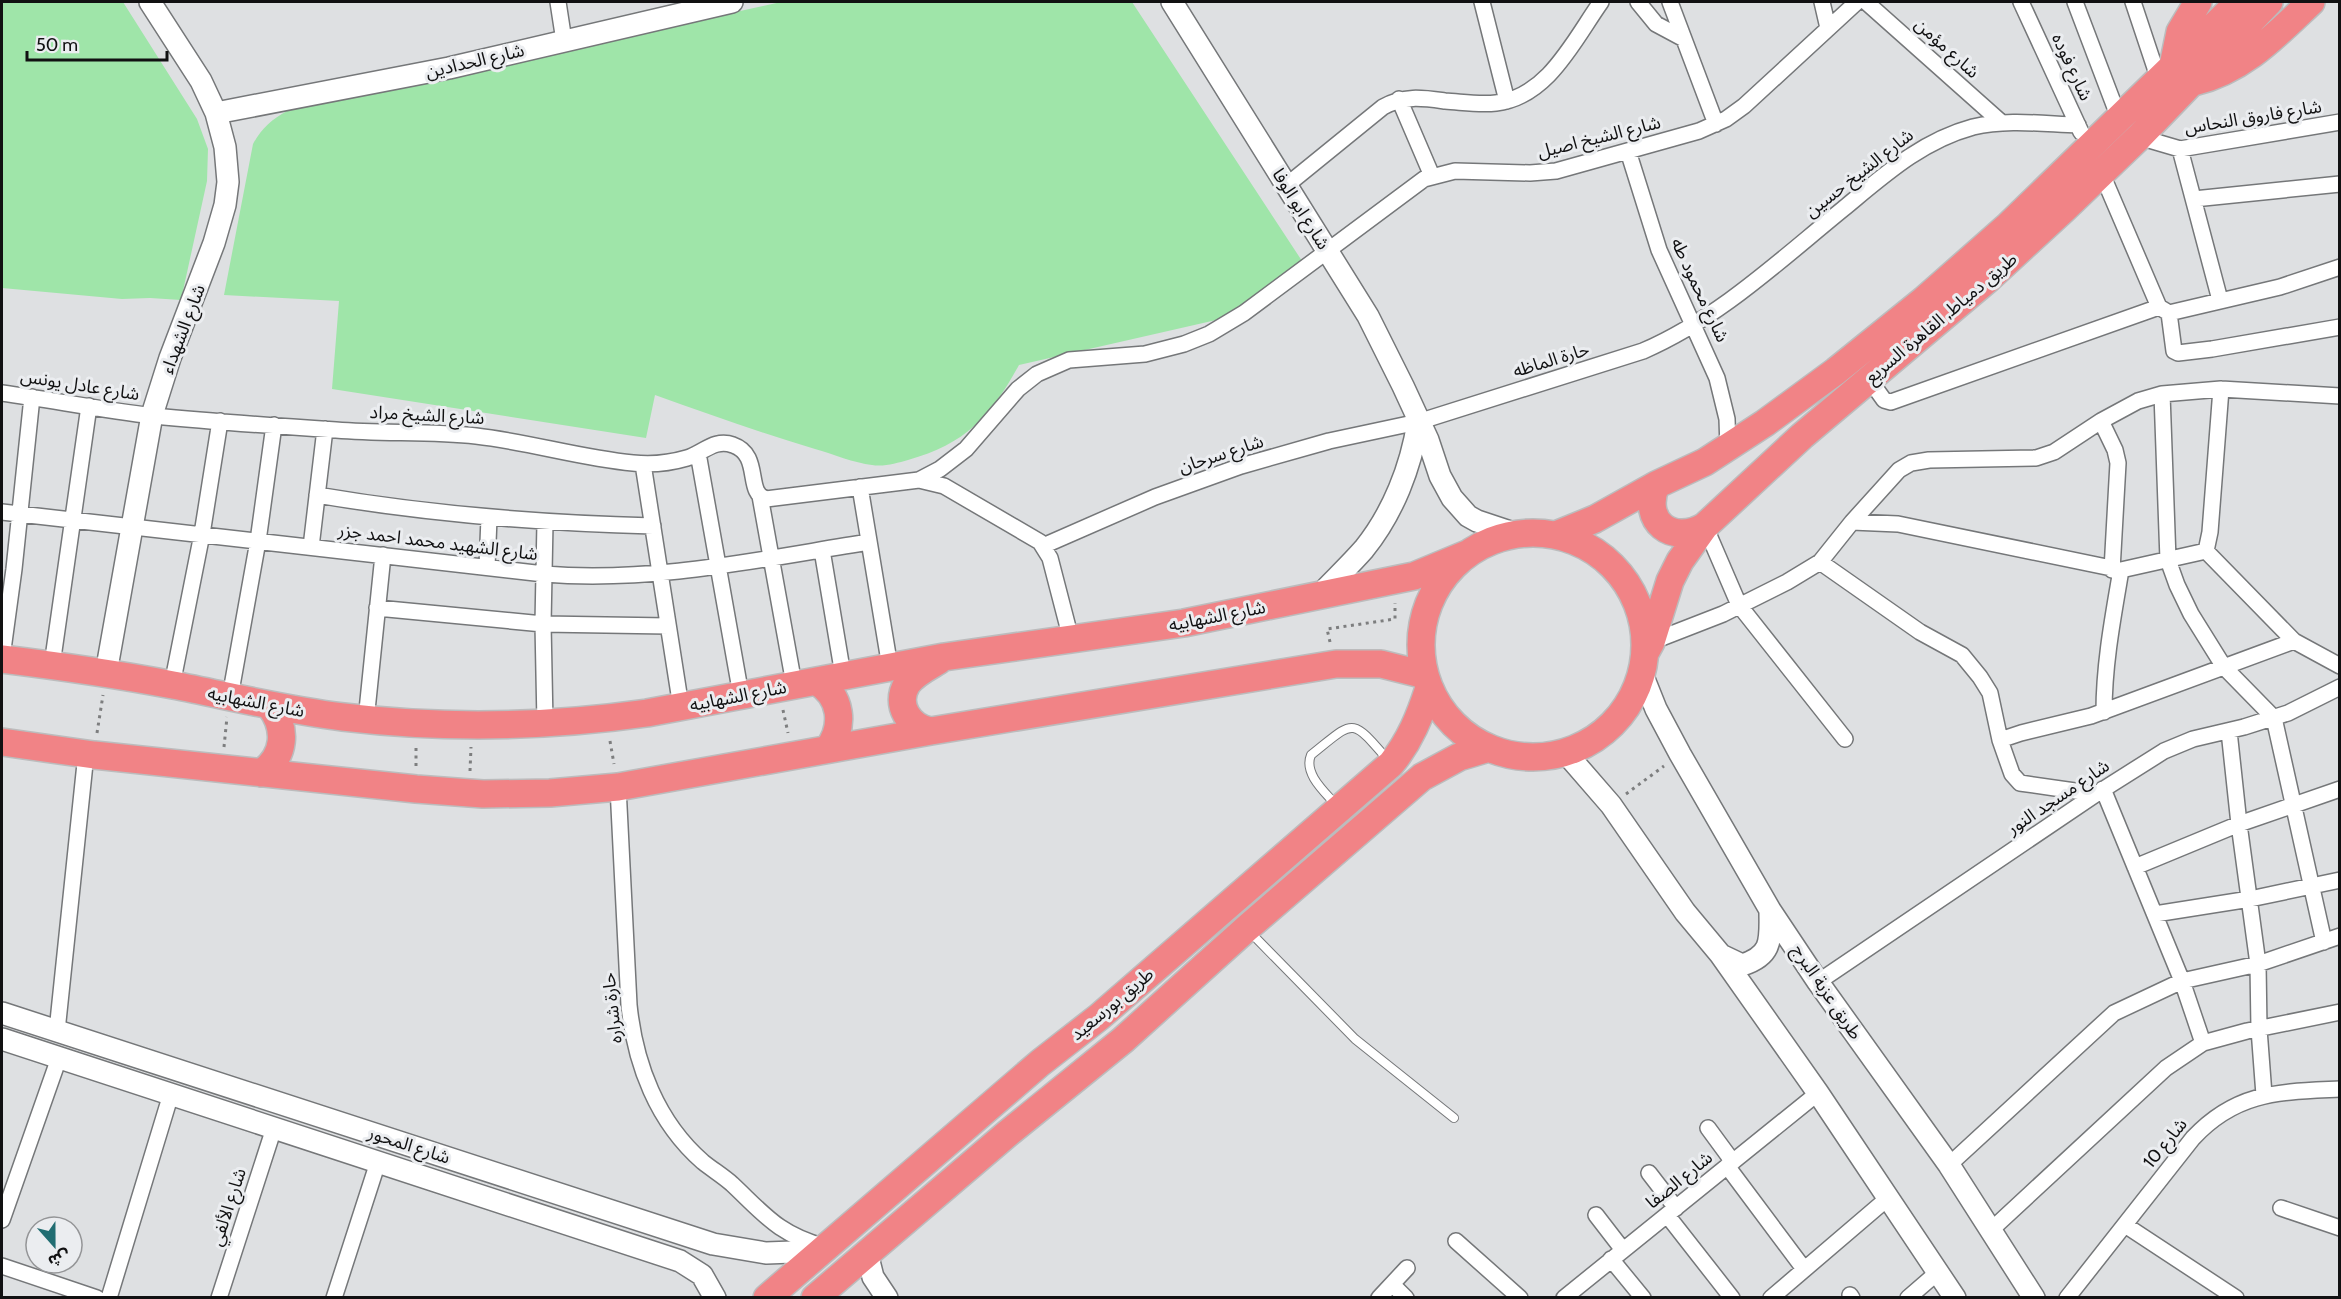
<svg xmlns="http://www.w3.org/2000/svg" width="2341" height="1299" font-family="Cabin,'Noto Sans Arabic',sans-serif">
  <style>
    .green { fill: #9fe5a9 }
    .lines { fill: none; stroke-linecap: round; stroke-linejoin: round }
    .lane-casing { stroke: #757779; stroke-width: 10 }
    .street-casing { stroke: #757779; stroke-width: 18 }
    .secondary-casing { stroke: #757779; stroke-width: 24 }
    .highway-casing { stroke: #bcbcbd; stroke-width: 30 }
    .path { stroke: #7d7e7f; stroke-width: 3; stroke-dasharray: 3 4.5; stroke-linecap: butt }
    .lane { stroke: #fff; stroke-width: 8 }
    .street { stroke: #fff; stroke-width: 15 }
    .secondary { stroke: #fff; stroke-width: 21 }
    .highway { stroke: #f18386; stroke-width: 27 }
    .labels { text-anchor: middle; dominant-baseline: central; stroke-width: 6; stroke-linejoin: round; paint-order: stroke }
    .street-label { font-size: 18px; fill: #111112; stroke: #ebedf0 }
  </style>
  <rect width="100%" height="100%" fill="#dee0e2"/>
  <!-- green -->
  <path class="green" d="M2,2H123L197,119L208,149L207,181L181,300L150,298L122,299L2,288Z
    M781,2H1132L1304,264L1225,318L1019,365C991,416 966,444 908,460C897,463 884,467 872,465C854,463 833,454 815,449C761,433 708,414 655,395L646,438L332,389L339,301L224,295L253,144C261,129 272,119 287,111Z"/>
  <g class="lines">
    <defs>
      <path id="lane" d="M1337,806C1326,793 1303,774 1311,755C1355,720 1350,716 1388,760
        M1250,932L1355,1039L1454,1118"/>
      <path id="street" d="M558,2L564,41
        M1482,2L1507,101
        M1638,2L1656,24L1684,39
        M1670,2L1716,124
        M1822,2L1828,28
        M1866,2L2002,123
        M2021,2L2081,132
        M2075,2L2119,118
        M2133,2L2159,80
        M1399,99L1432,176
        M2139,137L2180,149L2340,122
        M2180,149L2220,300
        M1628,151L1659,250L1717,378L1727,419L1728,448
        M2102,174L2159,307
        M1287,185L1383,107C1404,95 1423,98 1445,101C1462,102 1479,105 1496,103C1548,97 1574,40 1601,2
        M2194,199L2340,184
        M2169,313L2174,351L2178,353L2212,349L2340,327
        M1869,379L1884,400L1891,402L2159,307L2169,313L2280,287L2340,267
        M2221,389L2210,532L2206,551L2294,641L2340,666
        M2,393C52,400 103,410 154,416C215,422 275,426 336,430C382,434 429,431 476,436C529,442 580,458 633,463C651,465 670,463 687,458C703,453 715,438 733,445C762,455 745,493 766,499L919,480L944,486L1040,542L1050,558L1071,639
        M2162,394L2168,560L2177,585L2191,614L2224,667L2274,718L2324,942
        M2101,421L2115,450L2118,463L2112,570
        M698,453L741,695
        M643,464L681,707
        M919,480L940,469L966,449L1018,389L1037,374L1069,360L1145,354L1184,344L1209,334L1244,313L1424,179L1455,171L1530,173L1556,171L1699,131L1726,119L1744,106L1857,2
        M860,487L890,667
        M317,495C428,514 540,523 653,526
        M760,496L794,684
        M2,512L544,574C653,583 761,559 869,542
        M545,522L543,624L545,723
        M1852,522L1898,524L2121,570
        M1705,526L1739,605L1845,739
        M1043,546L1155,497L1241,466L1329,441L1418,422L1643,351C1719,318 1779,261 1843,209C1883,176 1921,141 1973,127C2007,119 2044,124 2078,125
        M311,547L325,429
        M822,550L843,675
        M1820,562L1920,632L1962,655L1980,677L1990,693L2000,740
        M487,567L489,518
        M377,608L543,624L668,626
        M1651,642L1723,614L1787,582L1820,562L1852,522L1899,470L1911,463L1929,460L2036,458L2054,452L2101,421L2138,401L2162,394L2221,389L2340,396
        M2,657L14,569L32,397
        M52,665L89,406
        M172,685L202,534L220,421
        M230,697L258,541L274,425
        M2104,712C2104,664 2113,617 2121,570L2206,551
        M366,720L383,555
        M2229,731L2239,824L2258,964L2259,1029L2264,1095
        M618,787L629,1005C635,1064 657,1122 703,1162C713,1170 723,1176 732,1184C765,1215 778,1234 825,1247
        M2103,789L2182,981L2203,1043
        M2096,794L2020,783L2012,774L2000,740L2021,733L2091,716L2294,641
        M2135,867L2239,824L2340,789
        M2155,914L2250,899L2340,880
        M1818,982L2096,794L2164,751L2193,739L2244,727L2288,713L2340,687
        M57,1031L86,754
        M1708,1128L1733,1162
        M1949,1165L2114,1013L2182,981L2258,964L2340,936
        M1727,1166L1804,1269
        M1649,1173L1676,1208
        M2281,1208L2340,1228
        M1596,1215L1623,1250
        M1667,1215L1732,1298
        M2,1220L59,1058
        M2125,1225L2236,1298
        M1990,1231L2166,1068L2203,1043L2247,1031L2340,1012
        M1456,1241L1520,1298
        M1611,1259L1643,1298
        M2,1266L97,1298
        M1392,1284L1406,1298
        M1850,1295L1852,1298
        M109,1298L171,1094
        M219,1298L274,1128
        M334,1298L378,1162
        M1379,1298L1407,1268
        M1564,1298L1818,1093
        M1771,1298L1888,1198
        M1908,1298L1938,1272
        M2067,1298L2193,1138C2237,1091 2280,1092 2340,1089"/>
      <path id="secondary" d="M1172,2L1368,316L1403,386L1428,440L1440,476L1452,498L1468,516L1477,521L1516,534
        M216,113L449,68L732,2
        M1319,596C1334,580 1350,565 1364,549C1393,513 1411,467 1418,422
        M106,673L152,415L170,358L214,243L225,205L228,182L225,147L216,113L201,81L150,2
        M1642,674L1656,709L1680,754L1770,910L1818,982L1949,1165L2034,1298
        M1565,752L1611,805L1685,912L1720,954L1818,1093L1955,1298
        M1721,955L1742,965C1774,955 1770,938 1770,910
        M2,1013L713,1244L766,1253L820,1251
        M2,1039L680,1261L702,1275L715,1298
        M867,1253L873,1277L887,1298"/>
      <path id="highway" d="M2173,66L2180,32L2198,2
        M2194,82C2243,70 2275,36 2311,2
        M1656,485C1641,521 1672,546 1705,526
        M1421 645a112 112 0 1 1 224 0a112 112 0 1 1-224 0Z
        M1556,535L1595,519L1656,485L1705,462L1765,423L1836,371L1924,300L2008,226L2239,2
        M1645,653L1651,642L1670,581L1680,561L1705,526L1802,436L1988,279L2064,209L2139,137L2269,2
        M2,659C59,666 116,674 173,685C229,696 285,710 343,717C444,729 547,727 647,713L944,657L1184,623L1414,576L1467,554
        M816,681C842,696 845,726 828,749
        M931,731C910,728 894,705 907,684C914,674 928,667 938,661
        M2,742L94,755L416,789L483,794L550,793L618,787L931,731L1336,664H1381L1425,675
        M261,773C286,756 287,728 270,706
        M767,1298L1040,1063L1099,1017L1391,764C1410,741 1420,716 1429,688
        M815,1298L1007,1134L1123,1040L1247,928L1422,777L1459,757L1489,748"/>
    </defs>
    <!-- lane casing -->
    <use href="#lane" class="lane-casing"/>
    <!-- street casing -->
    <use href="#street" class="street-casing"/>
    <!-- secondary casing -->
    <use href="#secondary" class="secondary-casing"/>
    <!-- highway casing -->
    <use href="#highway" class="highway-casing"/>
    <!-- path -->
    <path class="path" d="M1330,642L1327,629L1395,619V603
      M783,710L788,733
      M97,733L103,695
      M610,741L614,764
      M224,747L227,717
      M416,766V746
      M470,771L471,747
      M1626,794L1664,766"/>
    <!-- lane -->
    <use href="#lane" class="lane"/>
    <!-- street -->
    <use href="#street" class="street"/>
    <!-- secondary -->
    <use href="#secondary" class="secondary"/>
    <!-- highway -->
    <use href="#highway" class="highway"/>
  </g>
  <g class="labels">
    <!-- street labels -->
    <g class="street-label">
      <text transform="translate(1947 48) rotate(42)">شارع مؤمن</text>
      <text transform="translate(475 61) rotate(-13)">شارع الحدادين</text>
      <text transform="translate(2072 67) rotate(65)">شارع فوده</text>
      <text transform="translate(2253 117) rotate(-9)">شارع فاروق النحاس</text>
      <text transform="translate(1599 137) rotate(-14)">شارع الشيخ اصيل</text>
      <text transform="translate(1859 173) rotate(-38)">شارع الشيخ حسين</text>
      <text transform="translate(1301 209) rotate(58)">شارع ابو الوفا</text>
      <text transform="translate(1700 290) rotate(65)">شارع محمود طه</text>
      <text transform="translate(1941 318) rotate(-40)">طريق دمياط, القاهرة السريع</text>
      <text transform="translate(183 329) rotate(-69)">شارع الشهداء</text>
      <text transform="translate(1551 360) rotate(-17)">حارة الماظه</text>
      <text transform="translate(80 385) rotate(9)">شارع عادل يونس</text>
      <text transform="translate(427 415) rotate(3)">شارع الشيخ مراد</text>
      <text transform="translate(1221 454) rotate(-18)">شارع سرحان</text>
      <text transform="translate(438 542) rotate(7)">شارع الشهيد محمد احمد جزر</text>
      <text transform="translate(1217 616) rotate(-11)">شارع الشهابيه</text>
      <text transform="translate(738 696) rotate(-11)">شارع الشهابيه</text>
      <text transform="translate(256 702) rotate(11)">شارع الشهابيه</text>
      <text transform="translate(2058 797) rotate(-34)">شارع مسجد النور</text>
      <text transform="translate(1827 992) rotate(56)">طريق عزبة البرج</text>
      <text transform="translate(1112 1004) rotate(-40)">طريق بورسعيد</text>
      <text transform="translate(612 1008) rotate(-96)">حارة شراره</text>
      <text transform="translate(2165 1143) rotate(-51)">شارع 10</text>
      <text transform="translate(409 1145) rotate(18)">شارع المحور</text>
      <text transform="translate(1679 1180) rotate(-39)">شارع الصفا</text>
      <text transform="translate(228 1207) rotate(-72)">شارع الألفي</text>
    </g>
  </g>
  <!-- border -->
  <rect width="2341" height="1299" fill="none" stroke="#111112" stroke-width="6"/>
  <!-- north arrow -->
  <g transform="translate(54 1245) rotate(159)"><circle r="28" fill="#ebedf0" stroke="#949597" stroke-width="1.5"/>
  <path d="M0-4.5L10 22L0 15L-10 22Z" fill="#216d72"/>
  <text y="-9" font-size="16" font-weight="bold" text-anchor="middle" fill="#111112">ش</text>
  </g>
  <!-- scale -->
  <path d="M27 51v9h140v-9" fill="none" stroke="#111112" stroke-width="3"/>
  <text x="36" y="51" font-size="18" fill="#111112" stroke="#ebedf0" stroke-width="4.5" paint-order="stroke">50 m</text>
</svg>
